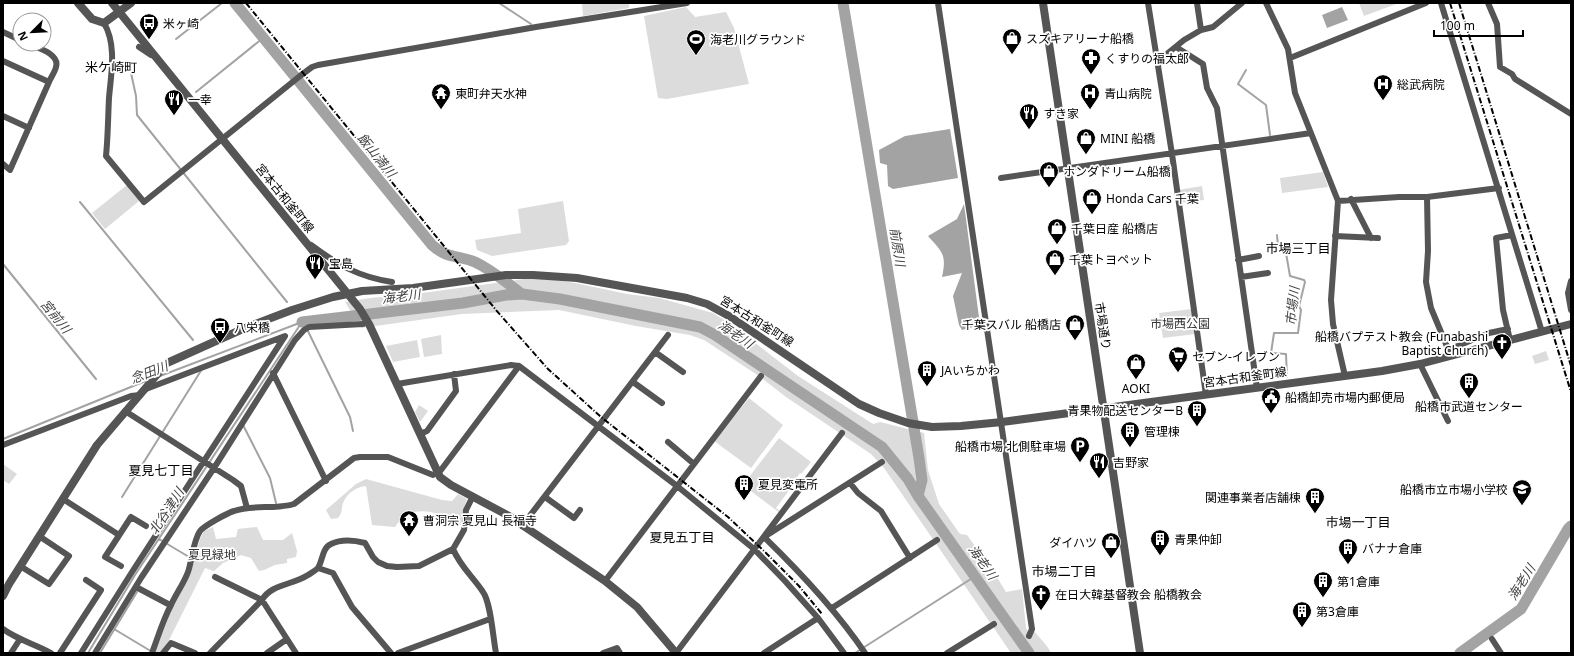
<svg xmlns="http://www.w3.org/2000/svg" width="1574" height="656" font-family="'Noto Sans','Noto Sans JP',sans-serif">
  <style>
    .green { fill: #dcdcdc }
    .water { fill: #a3a3a3 }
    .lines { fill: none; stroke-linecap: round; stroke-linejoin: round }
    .stream { stroke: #a3a3a3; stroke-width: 2 }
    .river { stroke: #a3a3a3; stroke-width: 11 }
    .minor { stroke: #555; stroke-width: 6 }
    .tertiary { stroke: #555; stroke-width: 8 }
    .rail { stroke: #000; stroke-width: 2; stroke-dasharray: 6 2 1 2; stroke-linecap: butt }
    .labels { text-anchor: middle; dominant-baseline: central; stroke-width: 3.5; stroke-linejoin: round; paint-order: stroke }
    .poi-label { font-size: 12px; fill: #000; stroke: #fff; text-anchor: start }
    .street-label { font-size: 12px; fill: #000; stroke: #fff }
    .park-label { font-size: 12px; fill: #333; stroke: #fff }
    .neighbourhood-label { font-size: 13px; fill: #000; stroke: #fff }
    .water-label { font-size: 13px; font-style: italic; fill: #444; stroke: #fff }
  </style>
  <rect width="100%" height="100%" fill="#fff"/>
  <!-- green -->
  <path class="green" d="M582,3H629V8L583,16Z
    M1359,3H1399L1364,16Z
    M686,7L695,17L726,12L734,28L749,84L667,99L658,98L644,16Z
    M1323,172L1328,187L1282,193L1280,178Z
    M127,185L139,201L105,229L92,213Z
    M1202,186L1204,200L1180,203L1178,190Z
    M563,201L569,241L566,245L492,256L477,250L475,240L521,233L518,209Z
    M524,279H551L575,283L627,294L659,298L713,313L733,326L798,376L873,424L880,422L924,433L928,470L939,504L960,534L967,535L995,574L1006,592L1022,589L1026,628L1030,635L1033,630C1038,636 1049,647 1051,653H1011L884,468L871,454L786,397L759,376L704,340L690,335L636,326L559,310L462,314L361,328L345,302L370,298L415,294Z
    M1192,309L1195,334L1163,338L1159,313Z
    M441,335L442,354L424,357L421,339Z
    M417,340L420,357L393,362L386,346Z
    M1546,351L1549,360L1535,364L1532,356Z
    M749,398L783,425L751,468L714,441Z
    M419,405L428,411L420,422L415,412Z
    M779,438L811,462L801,474L800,473L792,484L793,485L776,508L781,512L780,513L743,485Z
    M3,464L17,474L9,484L3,480Z
    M366,479L442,500L452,501L458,494L467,499L463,510L461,525C437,514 431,507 404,514L395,527L372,525L366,486C356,487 347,493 343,503C341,509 343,512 338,518L331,519L326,510L356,484Z
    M213,527L216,539L236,537L238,529L257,527L263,540H283L292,533L297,551L296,557L287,559V563L275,565L264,570L259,571L251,558L241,555L223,563L214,571L205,568L169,640L160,653H155L173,606L191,573L200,539L204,531Z"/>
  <!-- water -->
  <path class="water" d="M1342,7L1348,20L1327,28L1322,15Z
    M950,129L958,178L893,189L888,186L887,165L880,163L879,150L905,136Z
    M964,204L980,325L962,330L959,325L953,296L962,273L942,277C947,254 942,252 928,236L957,219Z"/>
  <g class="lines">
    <!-- stream -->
    <path class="stream" d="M499,3L531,24
      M176,39L222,3
      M1246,70L1238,84L1266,105L1270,135
      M131,73L136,96L137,115L287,302
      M196,92L263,38
      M80,202L193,340
      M1277,235C1278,246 1277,246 1286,253L1290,276L1304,280L1305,282L1299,306L1301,310L1298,333H1274L1271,353L1286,354L1287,377
      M3,264L96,379
      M303,321L350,417L353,431
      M160,376L302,322
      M243,425L270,478L276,503
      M3,439L148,380
      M122,497L202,369
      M159,539L189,557
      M114,629L149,650
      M88,653L135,575L302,322
      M100,653L137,592
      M855,653L974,577"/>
    <!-- river -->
    <path class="river" d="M235,3L432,245C447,259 459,255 475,262C492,270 507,283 522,294
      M843,3L919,458L922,480L918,496
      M302,322L463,303L506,295L522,294L560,299L700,327L715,335L882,447L908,479L918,496L1029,653
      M1460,653L1521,609L1568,529L1571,526"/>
    <!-- minor -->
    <path class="minor" d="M938,3L1032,629L1029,636
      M1148,3L1172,154L1206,395
      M1197,3L1201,30
      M1266,3L1288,49L1295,93L1338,201L1331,300L1333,324L1345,376
      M1441,3L1542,332
      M1488,3L1497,24L1500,67L1512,74L1515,79L1571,114
      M104,23C117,45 111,74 109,98C108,117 108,137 106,156L144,202L300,76L312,67L318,65L536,27L687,3
      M3,32L20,40
      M29,44C38,48 60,54 56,67C55,72 51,77 49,82
      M139,47L151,55
      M1176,47L1203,64L1207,88L1217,108L1257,388
      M1290,58L1426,3
      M3,61L49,82L10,170L3,164
      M1157,62L1184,40L1201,30L1213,27L1242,3
      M3,116L29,128
      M1001,178L1311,133
      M1427,197L1428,251L1426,282L1431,308L1451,356
      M1351,199L1371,238
      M1338,201L1399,197H1427L1499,188
      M1335,236L1378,238
      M311,245C338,265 359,277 392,282
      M1238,260L1259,256
      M1241,277L1268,273
      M1571,281L1568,293L1571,310
      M1510,340L1503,310L1496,238L1512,235
      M1448,350L1489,333L1508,329
      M655,352L683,372
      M1420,364L1448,421
      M273,373L326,481
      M633,382L662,403
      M397,384L511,365L519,366L677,486L754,549L785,581L818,618L844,653
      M125,411L233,480L241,486L247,508
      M420,434L427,431L456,391L454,374
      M668,442L694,464
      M3,445L131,396L140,395
      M850,483L858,493L881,511L910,558
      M545,497L574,518L580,510
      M63,499L119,535
      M522,526L668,335
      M453,549C460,566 473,577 483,592C491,603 493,638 496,653
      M20,566L49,584L69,556L39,536
      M121,566L105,557L131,517L146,526
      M318,568L333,573L352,607L391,653
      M215,577L262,600L296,653
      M605,581L761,376
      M136,587L170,605
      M832,608L937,540
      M3,629C18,640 35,644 51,653
      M1492,639L1501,653
      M11,653L20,639
      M60,653L101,590L86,580
      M81,653L132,572L285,336L146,389
      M95,653L141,578L214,468L295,340L304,330L309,327L363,324
      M152,653C158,637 163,620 171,605C176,594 184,583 188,572C192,561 193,541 200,531C204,526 227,513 234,511C253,504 275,510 294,504L354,458L360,457H388L433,475L441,470L519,366
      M163,653L171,643L195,653
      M210,653L262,600C271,584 293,585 308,575C311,573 315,571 318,568C323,560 322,548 331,544C341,539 354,540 365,543L373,557L378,562L387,566L397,567L419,566L453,549L464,530L466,510L473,496
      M267,653L287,639
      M398,653L490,619
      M603,653L617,648L620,653
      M676,653L842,433
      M764,653L818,618
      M865,653C836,610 801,573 764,537L882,462
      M947,653L994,624"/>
    <!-- tertiary -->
    <path class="tertiary" d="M78,3L92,19L104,23L131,3
      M112,3L360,309L369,324L388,365L440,477L451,485L509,516L605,581L637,607L676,653
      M1043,3L1140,653
      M3,596L9,584L97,445L167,363L245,328L292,310L333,297L362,291L413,288L506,275H533L577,278L687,298L707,304L729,316L859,404L879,413L908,423L932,427L961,426L1002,422L1382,371L1420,364L1571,324"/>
    <!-- rail -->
    <path class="rail" d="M246,3L496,310L548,369L601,417L728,517L764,551L799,586L822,614
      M1450,3L1571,392
      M1459,3L1571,366"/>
  </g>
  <!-- icons -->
  <defs>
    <symbol id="bus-pin" viewBox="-11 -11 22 30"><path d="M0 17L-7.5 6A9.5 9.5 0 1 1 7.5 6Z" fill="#000" stroke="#fff"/><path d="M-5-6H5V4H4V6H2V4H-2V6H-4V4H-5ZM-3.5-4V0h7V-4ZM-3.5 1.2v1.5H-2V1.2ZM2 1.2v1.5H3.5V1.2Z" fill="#fff"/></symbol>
    <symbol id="shop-pin" viewBox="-11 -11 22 30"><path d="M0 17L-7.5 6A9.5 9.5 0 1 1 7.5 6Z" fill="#000" stroke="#fff"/><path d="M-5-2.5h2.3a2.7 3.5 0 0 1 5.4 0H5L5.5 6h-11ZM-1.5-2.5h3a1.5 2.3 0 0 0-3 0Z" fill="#fff"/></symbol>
    <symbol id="stadium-pin" viewBox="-11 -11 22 30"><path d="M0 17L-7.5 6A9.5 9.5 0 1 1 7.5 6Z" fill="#000" stroke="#fff"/><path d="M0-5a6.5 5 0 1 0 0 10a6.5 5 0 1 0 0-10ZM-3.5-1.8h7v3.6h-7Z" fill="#fff"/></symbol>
    <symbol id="pharmacy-pin" viewBox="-11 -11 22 30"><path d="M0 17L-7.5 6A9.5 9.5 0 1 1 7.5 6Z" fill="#000" stroke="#fff"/><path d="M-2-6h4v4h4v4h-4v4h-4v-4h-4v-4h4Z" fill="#fff"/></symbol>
    <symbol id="hospital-pin" viewBox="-11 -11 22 30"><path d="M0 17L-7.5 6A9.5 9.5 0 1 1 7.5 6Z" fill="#000" stroke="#fff"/><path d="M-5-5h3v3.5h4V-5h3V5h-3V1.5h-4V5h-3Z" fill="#fff"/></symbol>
    <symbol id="temple-pin" viewBox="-11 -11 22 30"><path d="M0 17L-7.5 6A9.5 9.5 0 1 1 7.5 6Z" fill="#000" stroke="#fff"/><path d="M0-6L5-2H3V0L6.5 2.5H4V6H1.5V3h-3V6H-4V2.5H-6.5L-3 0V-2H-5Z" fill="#fff"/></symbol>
    <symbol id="restaurant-pin" viewBox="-11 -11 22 30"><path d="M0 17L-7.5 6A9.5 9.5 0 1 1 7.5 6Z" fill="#000" stroke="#fff"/><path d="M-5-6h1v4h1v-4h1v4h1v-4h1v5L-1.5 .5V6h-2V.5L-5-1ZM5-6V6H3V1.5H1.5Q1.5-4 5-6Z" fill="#fff"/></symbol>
    <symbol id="church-pin" viewBox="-11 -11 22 30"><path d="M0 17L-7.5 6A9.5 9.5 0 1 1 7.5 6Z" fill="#000" stroke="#fff"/><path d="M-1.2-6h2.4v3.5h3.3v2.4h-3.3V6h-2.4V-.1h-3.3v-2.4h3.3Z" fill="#fff"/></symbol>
    <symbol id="supermarket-pin" viewBox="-11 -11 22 30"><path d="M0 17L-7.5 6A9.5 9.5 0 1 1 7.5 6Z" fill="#000" stroke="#fff"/><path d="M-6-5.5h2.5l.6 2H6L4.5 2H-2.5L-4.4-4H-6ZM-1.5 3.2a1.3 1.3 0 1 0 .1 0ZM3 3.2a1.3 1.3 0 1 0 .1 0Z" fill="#fff"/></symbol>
    <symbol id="building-pin" viewBox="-11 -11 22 30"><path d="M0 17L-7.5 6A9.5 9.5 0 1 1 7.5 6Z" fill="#000" stroke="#fff"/><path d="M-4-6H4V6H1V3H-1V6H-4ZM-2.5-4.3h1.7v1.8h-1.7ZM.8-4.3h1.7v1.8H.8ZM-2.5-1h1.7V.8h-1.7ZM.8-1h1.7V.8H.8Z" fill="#fff"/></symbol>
    <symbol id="civic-pin" viewBox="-11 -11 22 30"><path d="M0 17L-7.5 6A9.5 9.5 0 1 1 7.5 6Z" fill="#000" stroke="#fff"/><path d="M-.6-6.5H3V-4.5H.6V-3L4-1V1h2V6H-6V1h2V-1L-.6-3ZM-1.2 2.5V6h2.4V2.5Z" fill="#fff"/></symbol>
    <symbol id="parking-pin" viewBox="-11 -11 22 30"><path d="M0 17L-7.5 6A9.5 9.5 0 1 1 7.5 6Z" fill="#000" stroke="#fff"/><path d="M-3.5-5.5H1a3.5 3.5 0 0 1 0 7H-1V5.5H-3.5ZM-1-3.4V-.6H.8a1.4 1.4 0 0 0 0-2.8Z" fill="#fff"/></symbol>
    <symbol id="school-pin" viewBox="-11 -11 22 30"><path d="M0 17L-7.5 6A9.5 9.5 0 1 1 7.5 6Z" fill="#000" stroke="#fff"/><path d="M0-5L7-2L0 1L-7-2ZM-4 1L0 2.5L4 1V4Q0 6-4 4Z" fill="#fff"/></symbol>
  </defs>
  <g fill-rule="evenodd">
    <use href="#bus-pin" x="138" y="12" width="22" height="30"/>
    <use href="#shop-pin" x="1001" y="27" width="22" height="30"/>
    <use href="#stadium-pin" x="685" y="28" width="22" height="30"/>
    <use href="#pharmacy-pin" x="1080" y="47" width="22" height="30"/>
    <use href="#hospital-pin" x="1372" y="73" width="22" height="30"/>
    <use href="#temple-pin" x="430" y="82" width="22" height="30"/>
    <use href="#hospital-pin" x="1079" y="82" width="22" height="30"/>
    <use href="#restaurant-pin" x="163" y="88" width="22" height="30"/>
    <use href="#restaurant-pin" x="1018" y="102" width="22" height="30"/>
    <use href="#shop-pin" x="1075" y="127" width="22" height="30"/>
    <use href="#shop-pin" x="1038" y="160" width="22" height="30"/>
    <use href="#shop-pin" x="1081" y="187" width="22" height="30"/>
    <use href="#shop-pin" x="1046" y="217" width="22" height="30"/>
    <use href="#shop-pin" x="1044" y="248" width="22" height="30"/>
    <use href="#restaurant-pin" x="304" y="252" width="22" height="30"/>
    <use href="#shop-pin" x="1064" y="313" width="22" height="30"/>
    <use href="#bus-pin" x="209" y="316" width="22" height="30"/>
    <use href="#church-pin" x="1491" y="332" width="22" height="30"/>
    <use href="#supermarket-pin" x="1167" y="345" width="22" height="30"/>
    <use href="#shop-pin" x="1125" y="352" width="22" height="30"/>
    <use href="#building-pin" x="916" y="359" width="22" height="30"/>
    <use href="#building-pin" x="1458" y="371" width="22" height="30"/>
    <use href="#civic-pin" x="1260" y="386" width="22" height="30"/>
    <use href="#building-pin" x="1186" y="399" width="22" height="30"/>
    <use href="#building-pin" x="1119" y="420" width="22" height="30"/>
    <use href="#parking-pin" x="1069" y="435" width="22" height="30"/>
    <use href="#restaurant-pin" x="1088" y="451" width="22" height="30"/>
    <use href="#building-pin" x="733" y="473" width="22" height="30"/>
    <use href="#school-pin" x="1511" y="478" width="22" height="30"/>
    <use href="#building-pin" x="1304" y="486" width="22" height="30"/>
    <use href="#temple-pin" x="398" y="509" width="22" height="30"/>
    <use href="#building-pin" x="1149" y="528" width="22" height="30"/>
    <use href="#shop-pin" x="1100" y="531" width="22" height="30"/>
    <use href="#building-pin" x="1337" y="537" width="22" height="30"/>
    <use href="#building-pin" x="1312" y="570" width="22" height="30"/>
    <use href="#church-pin" x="1030" y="583" width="22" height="30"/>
    <use href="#building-pin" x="1291" y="600" width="22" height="30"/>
  </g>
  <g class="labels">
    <!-- poi labels -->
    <g class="poi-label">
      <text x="163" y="23">米ヶ崎</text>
      <text x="1026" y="38">スズキアリーナ船橋</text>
      <text x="710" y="39">海老川グラウンド</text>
      <text x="1105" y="58">くすりの福太郎</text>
      <text x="1397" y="84">総武病院</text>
      <text x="455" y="93">東町弁天水神</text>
      <text x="1104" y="93">青山病院</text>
      <text x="188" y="99">一幸</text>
      <text x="1043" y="113">すき家</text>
      <text x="1100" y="138">MINI 船橋</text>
      <text x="1063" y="171">ホンダドリーム船橋</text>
      <text x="1106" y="198">Honda Cars 千葉</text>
      <text x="1071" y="228">千葉日産 船橋店</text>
      <text x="1069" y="259">千葉トヨペット</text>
      <text x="329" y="263">宝島</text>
      <text x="1061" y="324" text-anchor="end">千葉スバル 船橋店</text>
      <text x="234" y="327">八栄橋</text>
      <text x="1488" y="336" text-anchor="end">船橋バプテスト教会 (Funabashi<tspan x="1488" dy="14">Baptist Church)</tspan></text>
      <text x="1192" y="356">セブン-イレブン</text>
      <text x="941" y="370">JAいちかわ</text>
      <text x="1136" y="388" text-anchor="middle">AOKI</text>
      <text x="1285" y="397">船橋卸売市場内郵便局</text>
      <text x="1469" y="406" text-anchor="middle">船橋市武道センター</text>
      <text x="1183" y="410" text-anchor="end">青果物配送センターB</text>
      <text x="1144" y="431">管理棟</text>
      <text x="1066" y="446" text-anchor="end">船橋市場 北側駐車場</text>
      <text x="1113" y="462">吉野家</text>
      <text x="758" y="484">夏見変電所</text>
      <text x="1508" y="489" text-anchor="end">船橋市立市場小学校</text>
      <text x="1301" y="497" text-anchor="end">関連事業者店舗棟</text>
      <text x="423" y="520">曹洞宗 夏見山 長福寺</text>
      <text x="1174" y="539">青果仲卸</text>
      <text x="1097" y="542" text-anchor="end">ダイハツ</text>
      <text x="1362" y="548">バナナ倉庫</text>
      <text x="1337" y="581">第1倉庫</text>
      <text x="1055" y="594">在日大韓基督教会 船橋教会</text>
      <text x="1316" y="611">第3倉庫</text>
    </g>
    <!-- street labels -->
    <g class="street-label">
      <text transform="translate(285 198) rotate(51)">宮本古和釜町線</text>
      <text transform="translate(757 321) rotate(32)">宮本古和釜町線</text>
      <text transform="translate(1103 326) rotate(81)">市場通り</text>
      <text transform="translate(1245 377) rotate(-8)">宮本古和釜町線</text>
    </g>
    <!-- park labels -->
    <g class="park-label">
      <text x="1180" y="323">市場西公園</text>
      <text x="212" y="554">夏見緑地</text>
    </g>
    <!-- neighbourhood labels -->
    <g class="neighbourhood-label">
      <text x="111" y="67">米ケ崎町</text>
      <text x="1298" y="248">市場三丁目</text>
      <text x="161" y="470">夏見七丁目</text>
      <text x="1358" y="522">市場一丁目</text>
      <text x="682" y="537">夏見五丁目</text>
      <text x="1064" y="571">市場二丁目</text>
    </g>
    <!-- water labels -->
    <g class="water-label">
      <text transform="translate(377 155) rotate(51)">飯山満川</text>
      <text transform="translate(898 247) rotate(81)">前原川</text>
      <text transform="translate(401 296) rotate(-7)">海老川</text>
      <text transform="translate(1292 306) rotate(-84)">市場川</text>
      <text transform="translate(56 316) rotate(51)">宮前川</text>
      <text transform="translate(736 334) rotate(34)">海老川</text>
      <text transform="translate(149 372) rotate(-21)">念田川</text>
      <text transform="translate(166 511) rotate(-57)">北谷津川</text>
      <text transform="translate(983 562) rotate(55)">海老川</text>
      <text transform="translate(1521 582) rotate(-58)">海老川</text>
    </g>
  </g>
  <!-- border -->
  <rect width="1574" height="656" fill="none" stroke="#000000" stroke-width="8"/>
  <!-- north arrow -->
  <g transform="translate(32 32) rotate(246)"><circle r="19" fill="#ffffff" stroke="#999999"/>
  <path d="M0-3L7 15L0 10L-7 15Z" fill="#000000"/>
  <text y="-6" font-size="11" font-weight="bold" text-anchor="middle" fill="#000000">N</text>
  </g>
  <!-- scale -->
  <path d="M1434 30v6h89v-6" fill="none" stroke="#000000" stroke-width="2"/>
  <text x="1440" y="30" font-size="12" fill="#000000" stroke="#ffffff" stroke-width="3" paint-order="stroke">100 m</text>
</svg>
